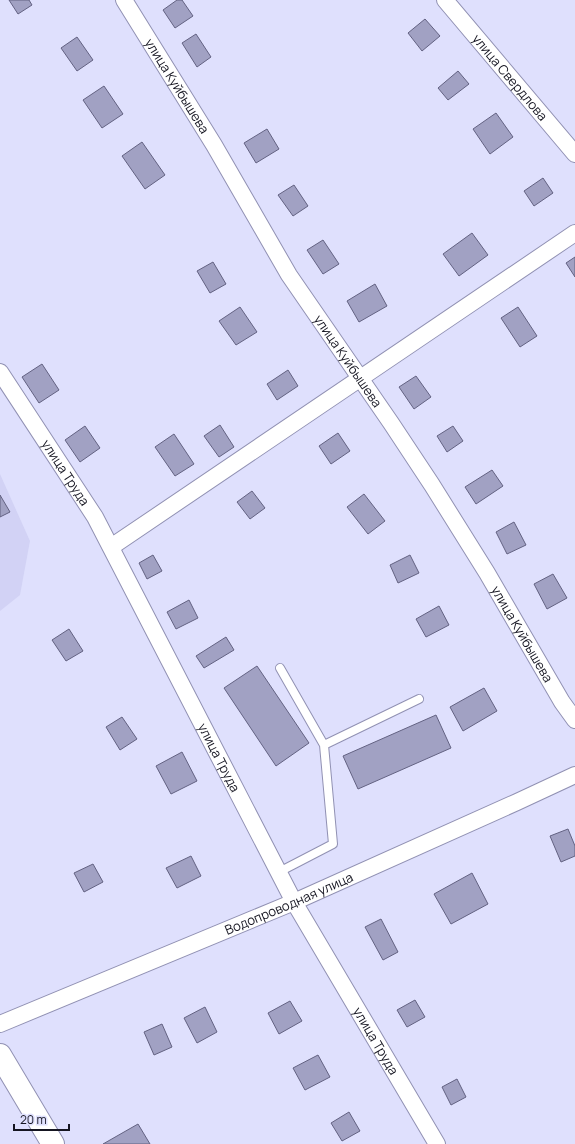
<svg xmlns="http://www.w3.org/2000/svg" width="575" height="1144" font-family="Manrope,sans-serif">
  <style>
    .built { fill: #d2d2f5 }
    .building { fill: #a1a1c3; stroke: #636282 }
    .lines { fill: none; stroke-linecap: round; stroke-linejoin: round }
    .lane-casing { stroke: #9191b3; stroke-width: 10 }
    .street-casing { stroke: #9191b3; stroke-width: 18 }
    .secondary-casing { stroke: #9191b3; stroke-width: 24 }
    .lane { stroke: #fff; stroke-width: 8 }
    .street { stroke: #fff; stroke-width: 16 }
    .secondary { stroke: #fff; stroke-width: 22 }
    .labels { text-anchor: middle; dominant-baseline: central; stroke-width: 3.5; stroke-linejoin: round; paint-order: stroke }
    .street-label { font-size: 13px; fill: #151521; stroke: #dfe0fd }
  </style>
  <rect width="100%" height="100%" fill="#dfe0fd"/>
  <!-- built -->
  <path class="built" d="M0,474L30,541L20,595L0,611Z"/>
  <!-- building -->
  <path class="building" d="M9,0H29L32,5L18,14Z
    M177,0H182L193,16L175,28L163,10Z
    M425,19L440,36L422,51L408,33Z
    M196,34L211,57L197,67L182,43Z
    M77,37L93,60L77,71L61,48Z
    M458,71L469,84L448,100L438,88Z
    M104,86L123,114L102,128L83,100Z
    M496,113L513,137L490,154L473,129Z
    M267,129L279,149L256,163L244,143Z
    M142,142L165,175L145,189L122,156Z
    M543,178L553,193L534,206L524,191Z
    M294,185L308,206L293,216L278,195Z
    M472,233L488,255L459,276L443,254Z
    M323,240L339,264L323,274L307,250Z
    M575,257V277L566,263Z
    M213,262L226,284L210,293L197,271Z
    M375,284L387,306L359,322L347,301Z
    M240,307L257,332L236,345L219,321Z
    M518,307L537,336L520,347L501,318Z
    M42,364L59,390L39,403L22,377Z
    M288,370L298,386L277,400L267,384Z
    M416,376L431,397L414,409L399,387Z
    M220,425L234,447L219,457L204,436Z
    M85,426L100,448L80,462L65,440Z
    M453,426L463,441L447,452L437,436Z
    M338,433L350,451L331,464L319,446Z
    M174,434L194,464L175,476L155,447Z
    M492,470L503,486L476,504L465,487Z
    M252,491L265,508L250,519L237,502Z
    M364,494L385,521L368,534L347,507Z
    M0,495L10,512L0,517Z
    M514,522L526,545L507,554L496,532Z
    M153,555L162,571L147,579L139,563Z
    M410,555L419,573L398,583L390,565Z
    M553,574L567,598L547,609L534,584Z
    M189,600L198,618L176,629L167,612Z
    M439,606L449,625L426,637L416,619Z
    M69,629L83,651L66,661L52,640Z
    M226,637L234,650L204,668L196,656Z
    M257,666L309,743L276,766L224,688Z
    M484,688L497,711L463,731L450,707Z
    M436,715L451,748L358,789L343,756Z
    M122,717L137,739L120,750L106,727Z
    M182,752L197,781L171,794L156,766Z
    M568,829L575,846V856L561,862L550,836Z
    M191,856L201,876L177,888L166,868Z
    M93,864L103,882L84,892L74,873Z
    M472,873L488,904L451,924L434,894Z
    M381,919L398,952L383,960L365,927Z
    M415,1000L425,1017L407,1027L397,1010Z
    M290,1001L302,1021L279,1034L268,1013Z
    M205,1007L217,1032L197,1043L184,1018Z
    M162,1024L172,1047L154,1055L144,1032Z
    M318,1055L330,1077L305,1090L293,1068Z
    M457,1079L466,1097L451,1105L442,1087Z
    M349,1112L360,1131L342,1141L331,1123Z
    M138,1124L150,1144H103Z"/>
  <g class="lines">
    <defs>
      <path id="lane" d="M324,745L419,699
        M279,872L333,844L324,745L280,668"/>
      <g id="street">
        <path id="s1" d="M124,0L214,145L289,275L391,423L432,485L487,573L562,702L575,720"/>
        <path id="s2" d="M445,0L575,154"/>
        <path id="s3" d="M0,372L95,517L294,902L437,1144"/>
        <path d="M111,547L575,233"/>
        <path id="s4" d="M0,1024L294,902L517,802L575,775"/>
      </g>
      <path id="secondary" d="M0,1055L53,1144"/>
    </defs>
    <!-- lane casing -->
    <use href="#lane" class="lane-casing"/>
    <!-- street casing -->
    <use href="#street" class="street-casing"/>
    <!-- secondary casing -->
    <use href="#secondary" class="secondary-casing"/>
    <!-- lane -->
    <use href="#lane" class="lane"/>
    <!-- street -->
    <use href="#street" class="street"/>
    <!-- secondary -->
    <use href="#secondary" class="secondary"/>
  </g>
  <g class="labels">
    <!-- street labels -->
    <g class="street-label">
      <text stroke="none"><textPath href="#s2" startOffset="101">улица Свердлова</textPath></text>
      <text stroke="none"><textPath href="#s1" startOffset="101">улица Куйбышева</textPath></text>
      <text stroke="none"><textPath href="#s1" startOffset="425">улица Куйбышева</textPath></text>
      <text stroke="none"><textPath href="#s3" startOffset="120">улица Труда</textPath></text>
      <text stroke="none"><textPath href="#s1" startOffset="749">улица Куйбышева</textPath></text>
      <text stroke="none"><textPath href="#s3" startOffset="444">улица Труда</textPath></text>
      <text stroke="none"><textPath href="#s4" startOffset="313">Водопроводная улица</textPath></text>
      <text stroke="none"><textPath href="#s3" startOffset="768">улица Труда</textPath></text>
    </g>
  </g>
  <!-- scale -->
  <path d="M14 1124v6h55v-6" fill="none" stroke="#151521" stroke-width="2"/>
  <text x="20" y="1124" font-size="12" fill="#151521" stroke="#dfe0fd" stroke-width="3" paint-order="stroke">20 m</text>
</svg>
